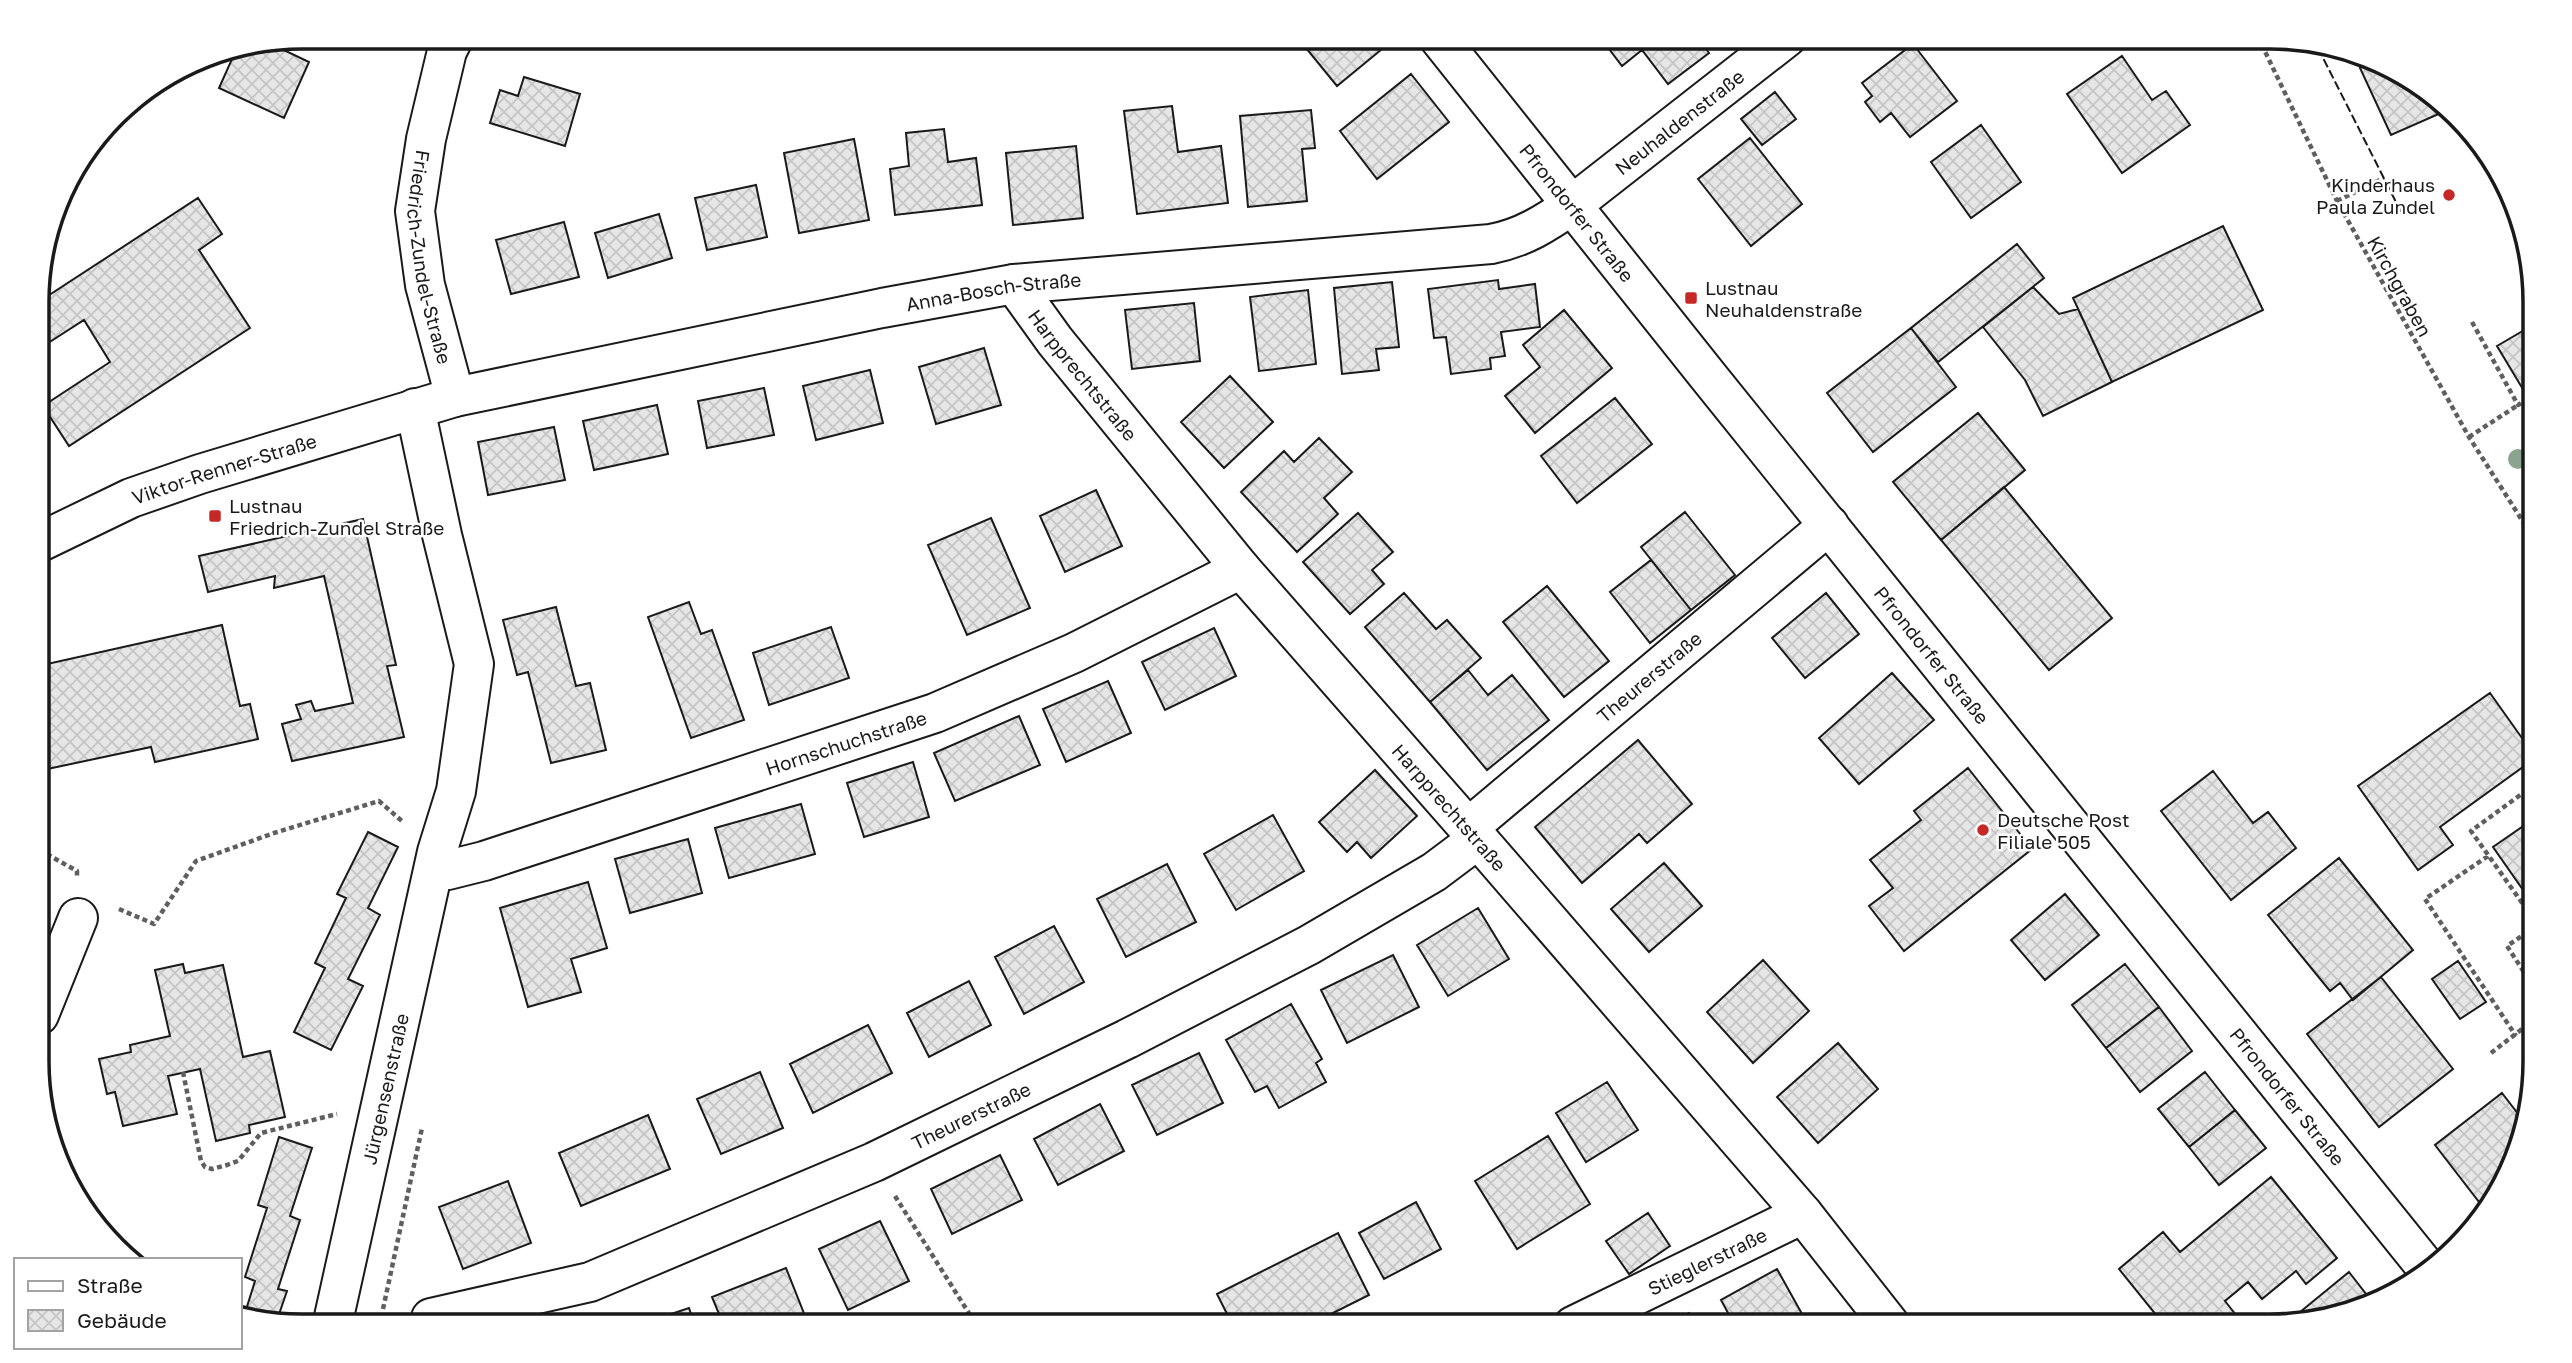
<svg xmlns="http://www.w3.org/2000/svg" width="2572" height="1363" font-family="'Golos Text',sans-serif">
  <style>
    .building { fill: url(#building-cross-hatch); stroke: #1a1a1a; stroke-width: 2 }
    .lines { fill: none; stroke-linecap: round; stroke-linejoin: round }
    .minor-casing { stroke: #1a1a1a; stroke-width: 42 }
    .tertiary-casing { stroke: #1a1a1a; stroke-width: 42 }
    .path { stroke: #5f5f5f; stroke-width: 4.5; stroke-dasharray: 5 3.5; stroke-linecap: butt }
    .minor { stroke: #fff; stroke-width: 38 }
    .tertiary { stroke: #fff; stroke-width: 38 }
    .fence { stroke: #1a1a1a; stroke-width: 2; stroke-dasharray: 9 3.5; stroke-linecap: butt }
    .wall { stroke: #1a1a1a; stroke-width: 3.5 }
    .tree { fill: #8aa48f }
    .poi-dot { fill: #c62828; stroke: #fff; stroke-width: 2.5 }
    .labels { text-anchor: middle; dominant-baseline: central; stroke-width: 5; stroke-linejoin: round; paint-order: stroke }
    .street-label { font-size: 19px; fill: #1a1a1a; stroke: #fff }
    .poi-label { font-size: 19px; fill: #1a1a1a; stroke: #fff; text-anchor: start }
    .rim { fill: none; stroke: #1a1a1a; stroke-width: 3.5 }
  </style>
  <defs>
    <pattern id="building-cross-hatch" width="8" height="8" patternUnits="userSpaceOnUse" patternTransform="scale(1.75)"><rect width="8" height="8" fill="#e6e6e6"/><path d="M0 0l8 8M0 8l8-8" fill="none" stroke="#c5c5c5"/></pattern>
  </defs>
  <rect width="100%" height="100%" fill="#fff"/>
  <!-- building -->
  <path class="building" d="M572,37H596L593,46Z
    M1297,37H1380L1387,45L1337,86Z
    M1600,37H1697L1709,53L1668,84L1642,50L1622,66Z
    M269,43L309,62L284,118L219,88L236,50Z
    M1913,44L1957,101L1910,137L1891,113L1880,122L1865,102L1872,96L1862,83Z
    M2122,56L2152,100L2166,91L2190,125L2122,173L2067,94Z
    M2373,61L2388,64L2450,109L2391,135L2360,68Z
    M1411,74L1449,122L1377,179L1340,131Z
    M524,77L580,94L565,146L490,123L500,90L518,96Z
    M1775,92L1796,119L1762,145L1741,119Z
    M1172,106L1178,152L1221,146L1228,203L1137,214L1124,111Z
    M1311,110L1315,148L1302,149L1307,201L1248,207L1240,116Z
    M1981,125L2021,182L1971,218L1931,162Z
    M944,129L948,162L976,158L982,205L895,215L890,169L909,166L906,133Z
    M1750,138L1802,204L1751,246L1698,179Z
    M854,139L869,220L799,233L784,153Z
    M1076,146L1083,218L1013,225L1006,153Z
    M756,185L767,237L707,250L695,198Z
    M198,198L222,234L199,250L250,328L69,446L43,406L110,362L84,320L42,347L37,340V303Z
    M659,214L672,258L608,278L595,233Z
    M564,222L579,277L511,294L496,240Z
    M2223,226L2263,310L2112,382L2073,298Z
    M2017,244L2044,278L1938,362L1911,328Z
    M1498,280L1499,289L1535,284L1540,327L1501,332L1505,356L1490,358L1491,369L1451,374L1446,337L1434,338L1428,289Z
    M1392,282L1399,347L1376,349L1379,370L1342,374L1334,288Z
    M2033,287L2059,314L2078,309L2112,382L2043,416L2025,380L1983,327Z
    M1308,290L1316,364L1259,371L1250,297Z
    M1194,303L1200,361L1132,369L1125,310Z
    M1564,310L1612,368L1535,433L1505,396L1540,367L1523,345Z
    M2533,325V406L2497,346Z
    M1911,328L1956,387L1873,452L1827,393Z
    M984,348L1001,405L936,424L919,367Z
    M870,370L883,423L816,440L803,386Z
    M1230,376L1273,422L1224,468L1181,422Z
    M764,388L774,435L707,448L698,401Z
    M1615,398L1652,444L1577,503L1541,456Z
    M657,405L668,454L594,470L583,421Z
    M1978,413L2025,470L1941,540L1893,482Z
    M554,427L565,480L488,495L478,442Z
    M1319,438L1352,472L1324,498L1338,514L1297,552L1241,492L1284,451L1294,462Z
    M2004,487L2112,618L2049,670L1941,540Z
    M1096,490L1122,546L1065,572L1040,516Z
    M1685,512L1735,575L1691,610L1641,547Z
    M1358,513L1393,552L1372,570L1384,584L1350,614L1303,562Z
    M991,518L1030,608L967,635L928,545Z
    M363,519L396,665L387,666L404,737L292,761L282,724L301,719L296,705L311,701L315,711L353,703L324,576L274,588L275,576L208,592L199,556Z
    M1651,560L1691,610L1650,643L1610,592Z
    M1547,586L1609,661L1564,697L1503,622Z
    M1404,593L1436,629L1447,620L1481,658L1430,702L1365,627Z
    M1826,593L1859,634L1805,678L1772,638Z
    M689,602L701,634L712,630L744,720L691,738L648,617Z
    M556,607L576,686L590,683L606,750L551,763L528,672L517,675L503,620Z
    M222,625L240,706L250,704L258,739L155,762L151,747L38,771V666Z
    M831,627L849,678L769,705L753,653Z
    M1214,628L1236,676L1165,710L1142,662Z
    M1468,670L1488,695L1512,675L1549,720L1487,770L1430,702Z
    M1892,673L1934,720L1859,784L1819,738Z
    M1108,681L1131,733L1066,762L1043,709Z
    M2490,693L2534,755V759L2440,827L2453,845L2418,870L2358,786Z
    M1019,716L1040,765L955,801L934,753Z
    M1638,740L1692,804L1647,843L1639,834L1582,883L1535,827Z
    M913,762L929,817L864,837L847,783Z
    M1968,768L2032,849L1904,951L1869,906L1893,888L1870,860L1921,820L1914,811Z
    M1375,770L1417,816L1371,858L1357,842L1347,852L1319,822Z
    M2213,771L2253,823L2268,812L2296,848L2231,900L2161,811Z
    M801,804L815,854L729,878L715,828Z
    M1273,815L1304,871L1236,910L1204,854Z
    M2535,818V907L2493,847Z
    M368,832L398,847L368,908L380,915L348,979L363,986L331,1050L294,1032L325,968L315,963L346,898L337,894Z
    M688,839L702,893L630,913L615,859Z
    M2339,858L2413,950L2353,1000L2340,983L2330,991L2268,915Z
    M1664,863L1702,906L1649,952L1611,909Z
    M1167,864L1196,922L1126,957L1097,899Z
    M588,882L607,948L571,959L581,992L528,1007L500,908Z
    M2065,894L2099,935L2045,980L2011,940Z
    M1478,908L1509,959L1448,996L1417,945Z
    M1054,926L1084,982L1024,1014L995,957Z
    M1393,955L1419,1007L1347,1043L1321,990Z
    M1763,960L1809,1011L1753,1063L1707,1012Z
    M2458,961L2486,1002L2460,1019L2432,979Z
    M183,964L185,973L223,965L243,1057L270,1051L285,1117L249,1125L250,1133L216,1141L200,1069L168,1076L177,1114L123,1126L115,1092L107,1094L99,1059L131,1052L130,1045L170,1036L155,970Z
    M2125,964L2159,1007L2106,1048L2072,1005Z
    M2381,977L2453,1069L2379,1127L2307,1034Z
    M969,981L991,1025L929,1057L907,1013Z
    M1291,1004L1322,1059L1316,1063L1326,1082L1279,1108L1267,1086L1255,1092L1226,1040Z
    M2159,1007L2192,1051L2140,1092L2106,1048Z
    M868,1025L892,1073L813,1113L790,1064Z
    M1838,1043L1878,1089L1818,1143L1777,1097Z
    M1199,1053L1223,1103L1157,1135L1132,1085Z
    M760,1072L783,1128L721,1154L697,1099Z
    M2205,1072L2235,1110L2189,1147L2158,1109Z
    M1607,1082L1638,1130L1586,1162L1556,1113Z
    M2502,1093L2522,1119L2508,1179L2486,1211L2435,1145Z
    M1100,1104L1124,1151L1058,1185L1034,1139Z
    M2235,1110L2266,1148L2219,1185L2189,1147Z
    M648,1115L670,1169L581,1206L559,1153Z
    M1548,1136L1590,1204L1517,1249L1475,1181Z
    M279,1137L312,1148L290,1216L300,1220L278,1289L287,1291L277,1320L245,1313L255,1281L245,1277L267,1208L258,1205Z
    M1000,1155L1022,1200L952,1234L931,1189Z
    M2271,1177L2337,1258L2306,1284L2296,1271L2262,1299L2248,1282L2225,1301L2243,1324L2241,1326H2165L2119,1269L2163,1232L2180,1252Z
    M508,1181L531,1243L463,1269L439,1207Z
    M1416,1202L1441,1249L1384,1279L1359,1233Z
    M1648,1213L1670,1246L1629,1274L1606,1241Z
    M880,1221L909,1281L848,1310L819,1249Z
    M1338,1233L1369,1295L1307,1326H1233L1217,1294Z
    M786,1268L809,1326H724L712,1297Z
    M1777,1269L1807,1323L1802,1326H1735L1721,1300Z
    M2349,1272L2373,1303L2355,1312L2283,1326Z
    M689,1308L695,1326H635Z
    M1689,1313L1695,1326H1664Z"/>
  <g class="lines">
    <defs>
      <g id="minor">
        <path id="s1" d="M454,37L447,51L426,139L415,211L425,285L455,397"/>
        <path id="s2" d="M1014,284L1055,341L1241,569L1478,839L1803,1214L1891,1326"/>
        <path id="s3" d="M38,543L131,498L200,474L455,397L882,308L1014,284L1491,244C1523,238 1546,223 1572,205L1787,37"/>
        <path id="s4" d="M1468,828L1829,525"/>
        <path id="s5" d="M434,869L448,870L484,861L935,713L1074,653L1241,569"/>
        <path d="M39,1015L78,918"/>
        <path id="s6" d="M431,1318L590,1282L874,1162L1127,1039L1309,945L1434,872L1478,839"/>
        <path id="s7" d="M332,1326L437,852L456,791L474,664L442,535L415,408"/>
        <path id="s8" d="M1573,1326L1803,1214"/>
      </g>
      <g id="tertiary">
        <path id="s9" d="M1438,37L1708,376L2429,1271"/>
      </g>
    </defs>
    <!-- minor casing -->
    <use href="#minor" class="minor-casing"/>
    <!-- tertiary casing -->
    <use href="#tertiary" class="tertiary-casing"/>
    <!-- path -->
    <path class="path" d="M2258,37L2337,201L2469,437L2534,539
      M1555,42L1562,37
      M2337,201L2384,178
      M2472,322L2518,405L2529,398
      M2469,437L2518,405
      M2534,785L2471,831L2535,921
      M39,853L43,852L77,871V879
      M2488,856L2425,899L2516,1036
      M119,909L154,924L196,861L274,833L379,801L403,822
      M2535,927L2507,946L2535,989
      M2491,1053L2535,1019
      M183,1072L201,1161L205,1167L212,1169L227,1165L238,1161L261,1133L337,1114
      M895,1196L977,1326
      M383,1309L422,1128"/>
    <!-- minor -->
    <use href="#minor" class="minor"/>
    <!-- tertiary -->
    <use href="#tertiary" class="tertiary"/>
    <!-- fence -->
    <path class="fence" d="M2318,48L2401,212"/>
    <!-- wall -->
    <path class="wall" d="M2524,1103L2526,1102"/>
  </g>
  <!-- trees -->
  <circle class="tree" cx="2518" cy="459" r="10"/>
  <!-- markers -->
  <g class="poi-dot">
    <circle cx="2449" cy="195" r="7"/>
    <rect x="1684" y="291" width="14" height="14" rx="3.5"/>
    <rect x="208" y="509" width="14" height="14" rx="3.5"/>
    <circle cx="1983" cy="830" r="7"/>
  </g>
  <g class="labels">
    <!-- street labels -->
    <g class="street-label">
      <text stroke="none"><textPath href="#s3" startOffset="1718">Neuhaldenstraße</textPath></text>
      <text stroke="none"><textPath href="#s9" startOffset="224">Pfrondorfer Straße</textPath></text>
      <text stroke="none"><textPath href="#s1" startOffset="226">Friedrich-Zundel-Straße</textPath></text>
      <text transform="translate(2400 286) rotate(61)">Kirchgraben</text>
      <text stroke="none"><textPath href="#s3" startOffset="992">Anna-Bosch-Straße</textPath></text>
      <text stroke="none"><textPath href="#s2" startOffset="114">Harpprechtstraße</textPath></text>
      <text stroke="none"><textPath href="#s3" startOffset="201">Viktor-Renner-Straße</textPath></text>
      <text stroke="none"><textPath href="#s9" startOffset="791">Pfrondorfer Straße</textPath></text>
      <text stroke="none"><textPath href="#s4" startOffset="236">Theurerstraße</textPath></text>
      <text stroke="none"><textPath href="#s5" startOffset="432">Hornschuchstraße</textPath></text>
      <text stroke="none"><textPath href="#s2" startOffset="681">Harpprechtstraße</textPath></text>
      <text stroke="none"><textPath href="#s7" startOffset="243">Jürgensenstraße</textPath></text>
      <text stroke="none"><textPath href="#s9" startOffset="1358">Pfrondorfer Straße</textPath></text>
      <text stroke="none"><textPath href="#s6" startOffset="579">Theurerstraße</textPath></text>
      <text stroke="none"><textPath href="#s8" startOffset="149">Stieglerstraße</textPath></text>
    </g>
    <!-- poi labels -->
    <g class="poi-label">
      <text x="2435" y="184" text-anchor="end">Kinderhaus<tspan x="2435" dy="22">Paula Zundel</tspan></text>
      <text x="1705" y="287">Lustnau<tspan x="1705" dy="22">Neuhaldenstraße</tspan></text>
      <text x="229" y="505">Lustnau<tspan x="229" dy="22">Friedrich-Zundel Straße</tspan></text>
      <text x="1997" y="819">Deutsche Post<tspan x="1997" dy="22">Filiale 505</tspan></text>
    </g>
  </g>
  <!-- crop -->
  <path d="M0 0H2572V1363H0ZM302 49H2270A253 253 0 0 1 2523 302V1061A253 253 0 0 1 2270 1314H302A253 253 0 0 1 49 1061V302A253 253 0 0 1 302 49Z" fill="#fff" fill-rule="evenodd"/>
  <path class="rim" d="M302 49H2270A253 253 0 0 1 2523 302V1061A253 253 0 0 1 2270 1314H302A253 253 0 0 1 49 1061V302A253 253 0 0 1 302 49Z"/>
  <!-- legend -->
  <rect x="14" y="1258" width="228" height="91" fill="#ffffff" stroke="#a3a3a3" stroke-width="2"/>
  <rect x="28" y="1281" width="35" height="10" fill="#ffffff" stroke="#a3a3a3" stroke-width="2"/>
  <text x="77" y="1293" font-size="21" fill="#1a1a1a">Straße</text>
  <rect x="28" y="1310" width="35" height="21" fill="url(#building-cross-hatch)" stroke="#a3a3a3" stroke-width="2"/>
  <text x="77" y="1328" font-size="21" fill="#1a1a1a">Gebäude</text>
</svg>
